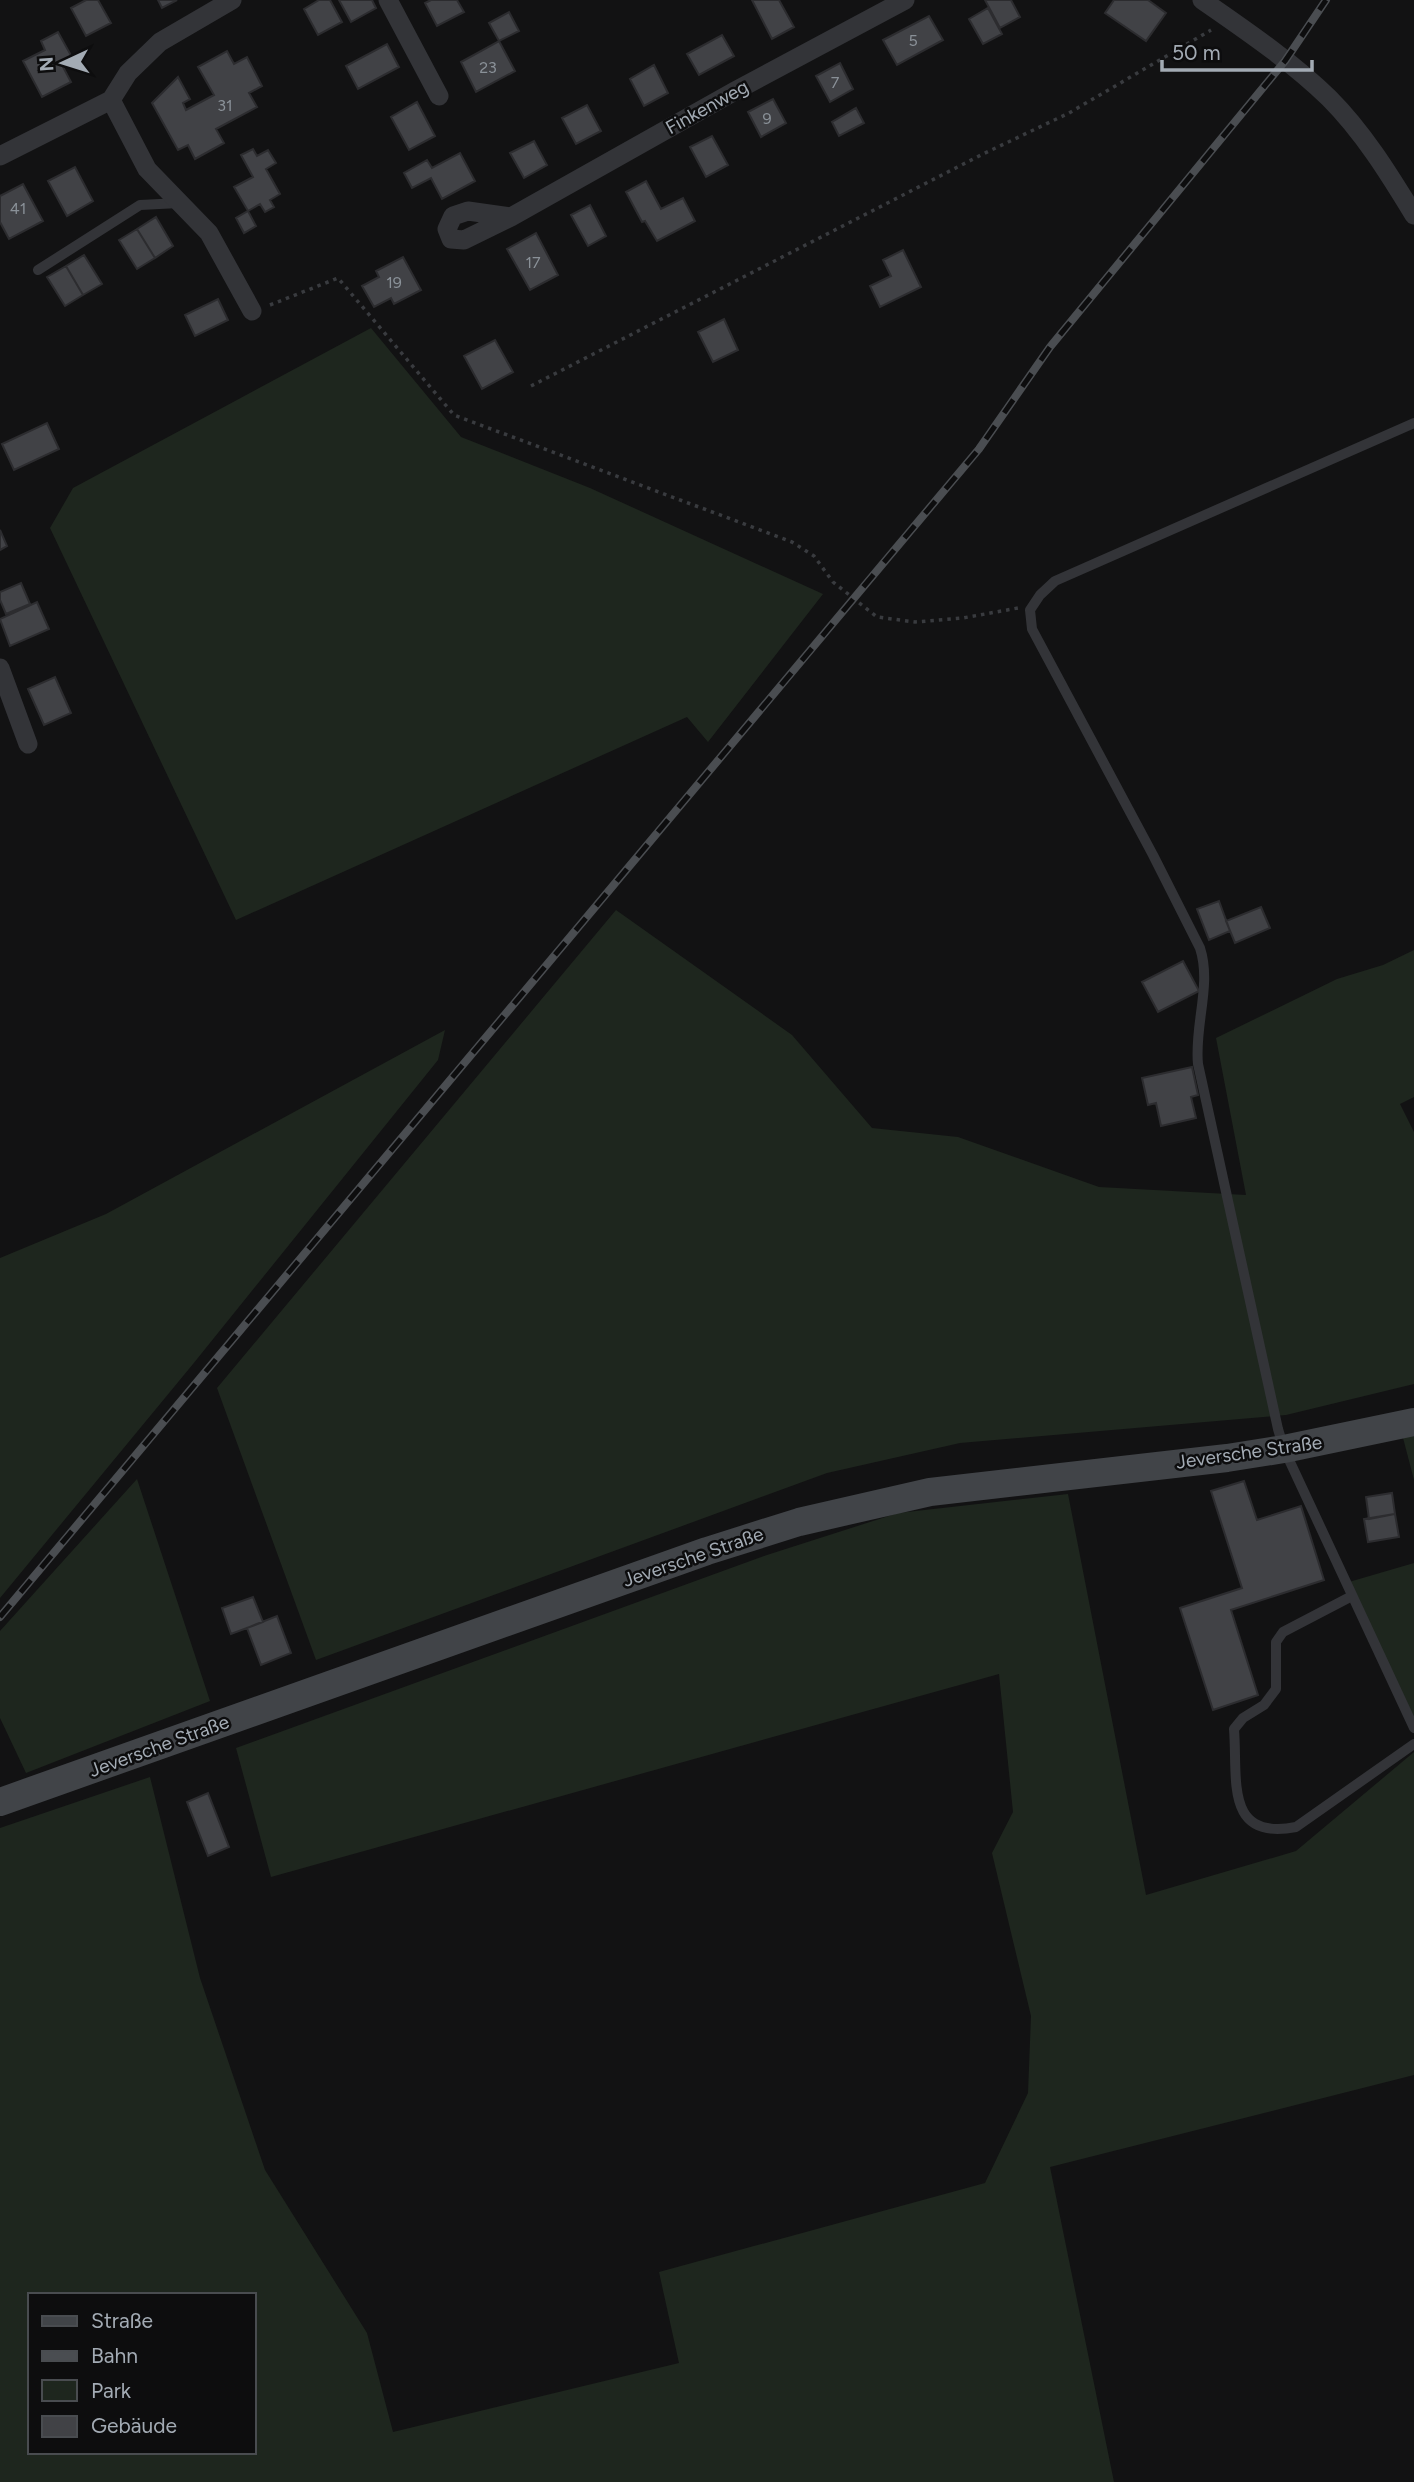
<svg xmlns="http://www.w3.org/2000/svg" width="1414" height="2482" font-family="Figtree,sans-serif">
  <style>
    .green { fill: #1e261e; fill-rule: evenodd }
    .building { fill: #414246; stroke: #2c2c2f; stroke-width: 2 }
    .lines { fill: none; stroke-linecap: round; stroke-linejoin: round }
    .path { stroke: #393b3f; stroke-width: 3.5; stroke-dasharray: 3.5 5; stroke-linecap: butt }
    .lane { stroke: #333438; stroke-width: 10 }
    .street { stroke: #333438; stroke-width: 19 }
    .secondary { stroke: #414448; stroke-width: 28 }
    .rail-casing { stroke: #4a4d51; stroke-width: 8 }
    .rail { stroke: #0d0d0e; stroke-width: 5; stroke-dasharray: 16; stroke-linecap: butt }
    .labels { text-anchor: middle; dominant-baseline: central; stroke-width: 5; stroke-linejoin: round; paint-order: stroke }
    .number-label { font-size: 16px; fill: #8a9198 }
    .street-label { font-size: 19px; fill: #a3abb4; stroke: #0d0d0e }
  </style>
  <rect width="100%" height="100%" fill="#121213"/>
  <!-- green -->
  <path class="green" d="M371,328L461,437L590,488L823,594L708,742L687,717L236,920L50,528L73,488Z
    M616,910L792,1035L872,1128L958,1137L1099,1187L1246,1195L1216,1038L1337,979L1383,965L1414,950V1097L1400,1104L1414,1132V1384L1286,1415L960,1443L827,1473L316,1660L217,1388Z
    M445,1030L438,1060L193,1364L0,1598V1258L106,1214Z
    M1414,1433V1480L1402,1434Z
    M137,1479L210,1701L26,1773L0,1718V1631Z
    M1068,1494L1146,1895L1296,1851L1414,1752V2075L1050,2167L1114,2482H0V1828L150,1777L200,1978L265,2170L367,2333L393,2432L679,2363L659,2272L985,2183L1028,2093L1031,2016L992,1853L1013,1812L999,1674L271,1877L236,1748L767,1555L898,1513ZM30,2295H254V2452H30Z
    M1414,1563V1718L1349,1582Z"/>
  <!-- building -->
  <path class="building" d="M86,0H98L111,23L86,36L71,8Z
    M158,0H177L162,8Z
    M319,0H330L342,22L318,35L304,9Z
    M339,0H372L376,8L351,22Z
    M431,0H457L464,12L437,26L425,3Z
    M752,0H779L794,27L772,39Z
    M985,0H1011L1020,17L1000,28Z
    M1114,0H1148L1166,13L1146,41L1105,13Z
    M988,8L1002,34L983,44L969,19Z
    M509,12L519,31L499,41L489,23Z
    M929,16L943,40L897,65L883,40Z
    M58,32L73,59L62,65L71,82L42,97L23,61L45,50L41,41Z
    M722,35L734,56L699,75L687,54Z
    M499,41L515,71L476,92L461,62Z
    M387,44L399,67L358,89L346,66Z
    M227,51L234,64L247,57L262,86L249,93L257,107L216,129L224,143L195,159L188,145L178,150L152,103L178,77L190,99L183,103L186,110L214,95L198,67Z
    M840,63L853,89L830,102L816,76Z
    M654,65L668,93L644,106L630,79Z
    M773,99L786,123L761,137L748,112Z
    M417,102L435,136L409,150L391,117Z
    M587,105L601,131L576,144L562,118Z
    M856,108L864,123L839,136L832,122Z
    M712,136L728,165L706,177L690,147Z
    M534,141L547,165L524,178L510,153Z
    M253,149L257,156L268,150L276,163L266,169L280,194L270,200L274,207L265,212L260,204L248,211L234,187L253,177L241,155Z
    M460,153L475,181L442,199L431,178L412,188L404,173L427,160L432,168Z
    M75,167L93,201L67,216L48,181Z
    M646,181L661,209L683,198L695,221L657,241L645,221L642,222L626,192Z
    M23,184L43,221L9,239L0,222V196Z
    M590,205L606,236L588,246L571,215Z
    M248,211L256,226L244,233L236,218Z
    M156,217L173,246L155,258L137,229Z
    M137,229L155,258L137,269L119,240Z
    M536,233L558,275L530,290L507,249Z
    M903,250L921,287L880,307L870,286L891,276L883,260Z
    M84,255L102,284L83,295L66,266Z
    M403,257L421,290L394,304L391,298L374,307L362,286L379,277L376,271Z
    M66,266L83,295L65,306L47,277Z
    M218,299L228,320L195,336L185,315Z
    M724,319L738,350L713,362L698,332Z
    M495,340L513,372L482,389L464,356Z
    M47,423L59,449L14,470L2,444Z
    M0,530L7,546L0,550Z
    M21,583L30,604L6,614L0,600V592Z
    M37,602L49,629L10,646L0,619Z
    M55,677L71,713L44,725L28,689Z
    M1219,901L1230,931L1209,940L1197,909Z
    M1261,907L1270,928L1235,943L1226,921Z
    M1183,961L1199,991L1158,1012L1142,982Z
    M1192,1067L1198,1095L1191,1097L1196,1118L1161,1126L1156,1103L1148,1105L1142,1078Z
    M1244,1481L1257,1520L1301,1506L1324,1580L1231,1610L1258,1695L1213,1710L1180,1608L1242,1588L1211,1491Z
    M1392,1493L1395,1514L1369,1519L1366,1497Z
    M1395,1514L1399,1537L1368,1542L1364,1519Z
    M253,1597L263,1622L231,1634L222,1608Z
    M277,1616L291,1653L261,1665L247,1628Z
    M208,1793L229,1847L208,1856L187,1802Z"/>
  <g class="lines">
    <!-- path -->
    <path class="path" d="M270,305L338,278L454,415L792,542L814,556L833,582L877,617L915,622L963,618L1018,608
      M531,386L981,155L1069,113L1211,30"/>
    <!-- lane -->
    <path class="lane" d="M38,270L140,205L179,203
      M1414,423L1055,581L1040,595L1030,610L1032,629L1153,855L1200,948C1212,985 1194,1026 1198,1064L1278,1429L1284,1449L1414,1728
      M1352,1596L1283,1632L1276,1642V1689L1264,1705L1243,1718L1234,1729C1238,1779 1224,1841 1296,1827L1414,1744"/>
    <!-- street -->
    <path class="street" d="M388,0L439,96
      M1202,0C1245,30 1291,61 1329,98C1363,132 1389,174 1414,215
      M111,100L147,169L209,233L252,311
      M0,156L111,100L128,73L160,42L232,0
      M511,217L468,211L453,216L447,229L451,239L464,240L511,217L735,91L905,0
      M0,668L28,744"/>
    <!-- secondary -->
    <path class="secondary" d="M0,1802L707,1551L799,1522L930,1492L1227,1458L1284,1449L1414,1422"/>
    <defs>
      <path id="rail" d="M0,1617L979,449L1050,347L1285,61L1326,0"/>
    </defs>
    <!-- rail casing -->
    <use href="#rail" class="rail-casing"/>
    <!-- rail -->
    <use href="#rail" class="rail"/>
  </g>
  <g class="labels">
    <!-- number labels -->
    <g class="number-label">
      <text x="913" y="40">5</text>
      <text x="488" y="67">23</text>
      <text x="835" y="82">7</text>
      <text x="225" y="105">31</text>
      <text x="767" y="118">9</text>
      <text x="18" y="208">41</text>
      <text x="533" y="262">17</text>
      <text x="394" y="282">19</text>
    </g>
    <!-- street labels -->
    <g class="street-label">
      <text transform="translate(707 107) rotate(-29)">Finkenweg</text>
      <text transform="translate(1249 1452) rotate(-8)">Jeversche Straße</text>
      <text transform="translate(693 1557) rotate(-19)">Jeversche Straße</text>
      <text transform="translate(159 1746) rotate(-20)">Jeversche Straße</text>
    </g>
  </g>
  <!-- legend -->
  <rect x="28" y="2293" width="228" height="161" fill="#0d0d0e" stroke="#494c50" stroke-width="2"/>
  <rect x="42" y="2316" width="35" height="10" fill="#414448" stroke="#494c50" stroke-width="2"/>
  <text x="91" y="2328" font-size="21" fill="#a3abb4">Straße</text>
  <rect x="42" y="2351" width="35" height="10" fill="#4a4d51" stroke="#494c50" stroke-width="2"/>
  <text x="91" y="2363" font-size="21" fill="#a3abb4">Bahn</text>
  <rect x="42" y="2380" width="35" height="21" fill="#1e261e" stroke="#494c50" stroke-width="2"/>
  <text x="91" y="2398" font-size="21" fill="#a3abb4">Park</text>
  <rect x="42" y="2416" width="35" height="21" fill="#414246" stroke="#494c50" stroke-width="2"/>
  <text x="91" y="2433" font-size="21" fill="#a3abb4">Gebäude</text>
  <!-- north arrow -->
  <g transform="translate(63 63) rotate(266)" stroke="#0d0d0e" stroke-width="5" paint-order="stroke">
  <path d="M0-5L12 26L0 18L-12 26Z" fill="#a3abb4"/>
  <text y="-10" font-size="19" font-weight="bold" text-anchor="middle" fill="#a3abb4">N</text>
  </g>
  <!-- scale -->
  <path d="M1162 60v10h150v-10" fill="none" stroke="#a3abb4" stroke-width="3.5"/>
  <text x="1172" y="60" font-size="21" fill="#a3abb4" stroke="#0d0d0e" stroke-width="5" paint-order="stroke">50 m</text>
</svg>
